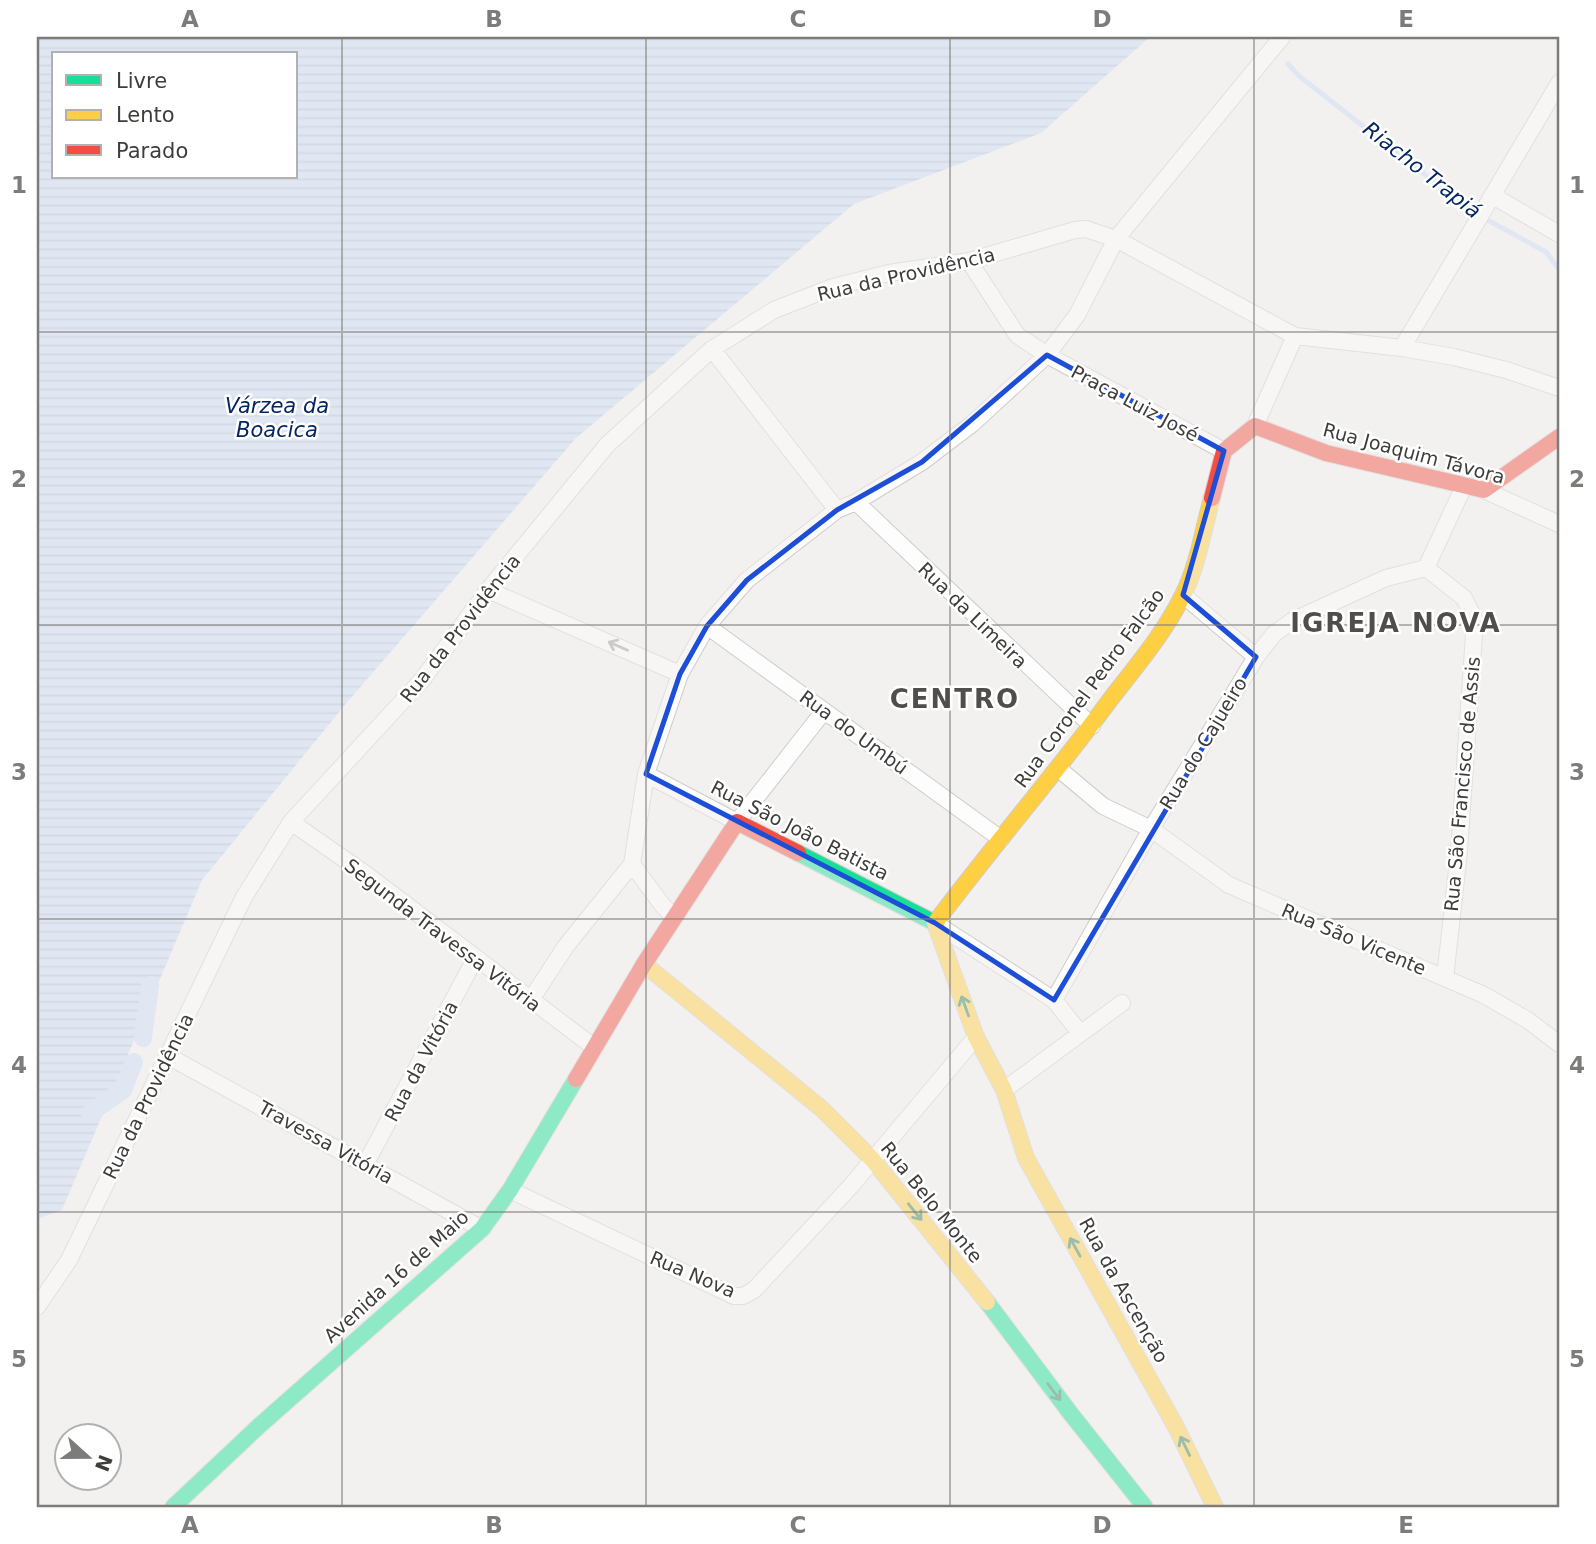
<svg xmlns="http://www.w3.org/2000/svg" width="1596" height="1544" font-family="'DejaVu Sans',sans-serif">
  <style>
    .water { fill: url(#water-rules); fill-rule: evenodd }
    .lines { fill: none; stroke-linecap: round; stroke-linejoin: round }
    .stream { stroke: #cadbf7; stroke-width: 5 }
    .canal { stroke: #cadbf7; stroke-width: 18 }
    .street-casing { stroke: #cfcdcb; stroke-width: 18 }
    .fast-casing { stroke: #cfcdcb; stroke-width: 18 }
    .slow-casing { stroke: #cfcdcb; stroke-width: 18 }
    .jam-casing { stroke: #cfcdcb; stroke-width: 18 }
    .street { stroke: #fdfdfd; stroke-width: 16 }
    .fast { stroke: #16e098; stroke-width: 16 }
    .slow { stroke: #ffcf43; stroke-width: 16 }
    .jam { stroke: #f24e42; stroke-width: 16 }
    .oneway { stroke: #9e9d9c }
    .oneway2 { stroke: #2e7e60 }
    .marked { fill: none; stroke: #1d4ed8; stroke-width: 5; stroke-linejoin: round }
    .grid { fill: none; stroke: #7d7c7a; stroke-width: 2; stroke-opacity: 0.55 }
    .labels { text-anchor: middle; dominant-baseline: central; stroke-width: 5; stroke-linejoin: round; paint-order: stroke }
    .street-label { font-size: 19px; fill: #3e3d3b; stroke: #fff }
    .water-label { font-size: 21px; font-style: italic; fill: #032660; stroke: #fff }
    .district-label { font-size: 26px; font-weight: bold; letter-spacing: 2px; fill: #504d4a; stroke: #fff }
    .neatline { fill: none; stroke: #7d7c7a; stroke-width: 2.5 }
    .grid-label { font-size: 23px; text-anchor: middle; font-weight: bold; fill: #7d7c7a }
  </style>
  <defs>
    <pattern id="water-rules" width="6" height="5" patternUnits="userSpaceOnUse" patternTransform="scale(1.75)"><rect width="6" height="5" fill="#cadbf7"/><path d="M0 2.5h6" fill="none" stroke="#afbdd5"/></pattern>
  </defs>
  <rect width="100%" height="100%" fill="#f3f1ef"/>
  <!-- water -->
  <path class="water" d="M37,37H1150L1041,133L854,204L576,438L349,700L202,880L62,1210L37,1219ZM54,54H296V177H54Z"/>
  <g class="lines">
    <!-- stream -->
    <path class="stream" d="M1288,64L1299,76L1473,212L1546,252L1559,269"/>
    <!-- canal -->
    <path class="canal" d="M143,1038L150,985
      M90,1113L123,1090L134,1062"/>
    <defs>
      <path id="street" d="M1493,196L1559,234
        M969,261L1017,335L1047,355L1224,451
        M1402,348L1559,83
        M712,349L837,510
        M1255,426L1295,336
        M1484,490L1559,524
        M856,502L1092,726
        M1426,568L1464,598L1475,620L1459,852L1445,978
        M1426,568L1464,486
        M488,590L680,674
        M1183,595L1256,657
        M707,626L1001,839
        M1059,769L1103,806L1151,829L1229,885L1484,995L1529,1021L1559,1044
        M646,774L737,822L824,711
        M291,822L367,875L595,1048
        M632,864L663,906L674,917
        M935,923L1054,1000L1080,1033
        M1054,1000L1151,829L1256,657L1274,634L1292,621L1386,578L1426,568
        M530,1001L566,946L632,864L646,774L680,674L707,626L747,580L837,510L856,502L922,462L972,424L1047,355L1077,315L1116,239L1282,37
        M168,1056L482,1229
        M1004,1090L1122,1003
        M366,1163L475,959
        M510,1190L734,1296H743L754,1290L850,1187L976,1037
        M37,1307L69,1260L244,897L291,822L422,680L488,590L607,445L712,349L774,310L833,287L889,273L969,261L1075,230L1086,229L1116,239L1295,336L1402,348L1454,357L1506,370L1559,388"/>
      <path id="fast" d="M798,853L935,923
        M987,1302L1071,1414L1145,1507
        M173,1507L259,1426L482,1229L510,1190L576,1079"/>
      <path id="slow" d="M935,923C993,846 1056,773 1113,696C1138,664 1165,632 1183,595C1198,565 1203,530 1212,498
        M935,923L976,1037L1004,1090L1026,1158L1176,1427L1215,1507
        M644,964L822,1109L872,1159L987,1302"/>
      <path id="jam" d="M1212,498L1224,451L1255,426L1326,453L1484,490L1559,437
        M576,1079L644,964L737,822L798,853"/>
    </defs>
    <!-- street casing -->
    <use href="#street" class="street-casing"/>
    <!-- fast casing -->
    <use href="#fast" class="fast-casing"/>
    <!-- slow casing -->
    <use href="#slow" class="slow-casing"/>
    <!-- jam casing -->
    <use href="#jam" class="jam-casing"/>
    <!-- street -->
    <use href="#street" class="street"/>
    <!-- fast -->
    <use href="#fast" class="fast"/>
    <!-- slow -->
    <use href="#slow" class="slow"/>
    <!-- jam -->
    <use href="#jam" class="jam"/>
  </g>
  <!-- one-way arrows -->
  <defs><path id="oneway-shaft" d="M-6 0H5M1.5-3L5.5 0L1.5 3" fill="none" stroke-width="1.6" stroke-linecap="round" stroke-linejoin="round" transform="scale(1.75)"/></defs>
  <use class="oneway" href="#oneway-shaft" transform="translate(618 646) rotate(-156)"/>
  <g class="oneway2">
    <use href="#oneway-shaft" transform="translate(965 1006) rotate(-110)"/>
    <use href="#oneway-shaft" transform="translate(915 1212) rotate(51)"/>
    <use href="#oneway-shaft" transform="translate(1075 1247) rotate(-119)"/>
    <use href="#oneway-shaft" transform="translate(1054 1392) rotate(53)"/>
    <use href="#oneway-shaft" transform="translate(1185 1446) rotate(-116)"/>
  </g>
  <!-- marked area -->
  <path d="M0 0H1596V1544H0ZM1047,355L1224,451L1183,595L1256,657L1054,1000L935,923L646,774L680,674L707,626L747,580L837,510L922,462Z" fill="#f3f1ef" fill-opacity=".55" fill-rule="evenodd"/>
  <path class="marked" d="M1047,355L1224,451L1183,595L1256,657L1054,1000L935,923L646,774L680,674L707,626L747,580L837,510L922,462Z"/>
  <!-- grid -->
  <path class="grid" d="M342,37V1507M646,37V1507M950,37V1507M1254,37V1507M37,332H1559M37,625H1559M37,919H1559M37,1212H1559"/>
  <g class="labels">
    <!-- street labels -->
    <g class="street-label">
      <text transform="translate(906 274) rotate(-13)">Rua da Providência</text>
      <text transform="translate(1135 403) rotate(28)">Praça Luiz José</text>
      <text transform="translate(1414 453) rotate(15)">Rua Joaquim Távora</text>
      <text transform="translate(973 615) rotate(44)">Rua da Limeira</text>
      <text transform="translate(460 628) rotate(-52)">Rua da Providência</text>
      <text transform="translate(1089 688) rotate(-54)">Rua Coronel Pedro Falcão</text>
      <text transform="translate(854 732) rotate(36)">Rua do Umbú</text>
      <text transform="translate(1203 743) rotate(-59)">Rua do Cajueiro</text>
      <text transform="translate(1462 784) rotate(-85)">Rua São Francisco de Assis</text>
      <text transform="translate(800 830) rotate(27)">Rua São João Batista</text>
      <text transform="translate(443 935) rotate(37)">Segunda Travessa Vitória</text>
      <text transform="translate(1354 939) rotate(23)">Rua São Vicente</text>
      <text transform="translate(421 1061) rotate(-62)">Rua da Vitória</text>
      <text transform="translate(148 1096) rotate(-64)">Rua da Providência</text>
      <text transform="translate(326 1142) rotate(29)">Travessa Vitória</text>
      <text transform="translate(932 1202) rotate(51)">Rua Belo Monte</text>
      <text transform="translate(693 1274) rotate(23)">Rua Nova</text>
      <text transform="translate(396 1276) rotate(-42)">Avenida 16 de Maio</text>
      <text transform="translate(1124 1290) rotate(61)">Rua da Ascenção</text>
    </g>
    <!-- water labels -->
    <g class="water-label">
      <text transform="translate(1422 170) rotate(38)">Riacho Trapiá</text>
      <text x="277" y="406">Várzea da<tspan x="277" dy="24">Boacica</tspan></text>
    </g>
    <!-- district labels -->
    <g class="district-label">
      <text x="1396" y="623">IGREJA NOVA</text>
      <text x="955" y="699">CENTRO</text>
    </g>
  </g>
  <!-- border -->
  <rect width="1596" height="1544" fill="none" stroke="#ffffff" stroke-width="77"/>
  <!-- legend -->
  <rect x="52" y="52" width="245" height="126" fill="#ffffff" stroke="#b2b1b1" stroke-width="2"/>
  <rect x="66" y="75" width="35" height="10" fill="#16e098" stroke="#b2b1b1" stroke-width="2"/>
  <text x="116" y="88" font-size="21" fill="#3e3d3b">Livre</text>
  <rect x="66" y="110" width="35" height="10" fill="#ffcf43" stroke="#b2b1b1" stroke-width="2"/>
  <text x="116" y="122" font-size="21" fill="#3e3d3b">Lento</text>
  <rect x="66" y="145" width="35" height="10" fill="#f24e42" stroke="#b2b1b1" stroke-width="2"/>
  <text x="116" y="158" font-size="21" fill="#3e3d3b">Parado</text>
  <!-- north arrow -->
  <g transform="translate(88 1457) rotate(111)"><circle r="33" fill="#ffffff" stroke="#b2b1b1" stroke-width="2"/>
  <path d="M0-5L12 26L0 18L-12 26Z" fill="#7d7c7a"/>
  <text y="-10" font-size="19" font-weight="bold" text-anchor="middle" fill="#3e3d3b">N</text>
  </g>
  <rect x="38" y="38" width="1520" height="1468" class="neatline"/>
  <g class="grid-label">
    <text x="190" y="27">A</text>
    <text x="494" y="27">B</text>
    <text x="798" y="27">C</text>
    <text x="1102" y="27">D</text>
    <text x="1406" y="27">E</text>
    <text x="19" y="193">1</text>
    <text x="1577" y="193">1</text>
    <text x="19" y="487">2</text>
    <text x="1577" y="487">2</text>
    <text x="19" y="780">3</text>
    <text x="1577" y="780">3</text>
    <text x="19" y="1073">4</text>
    <text x="1577" y="1073">4</text>
    <text x="19" y="1367">5</text>
    <text x="1577" y="1367">5</text>
    <text x="190" y="1533">A</text>
    <text x="494" y="1533">B</text>
    <text x="798" y="1533">C</text>
    <text x="1102" y="1533">D</text>
    <text x="1406" y="1533">E</text>
  </g>
</svg>
